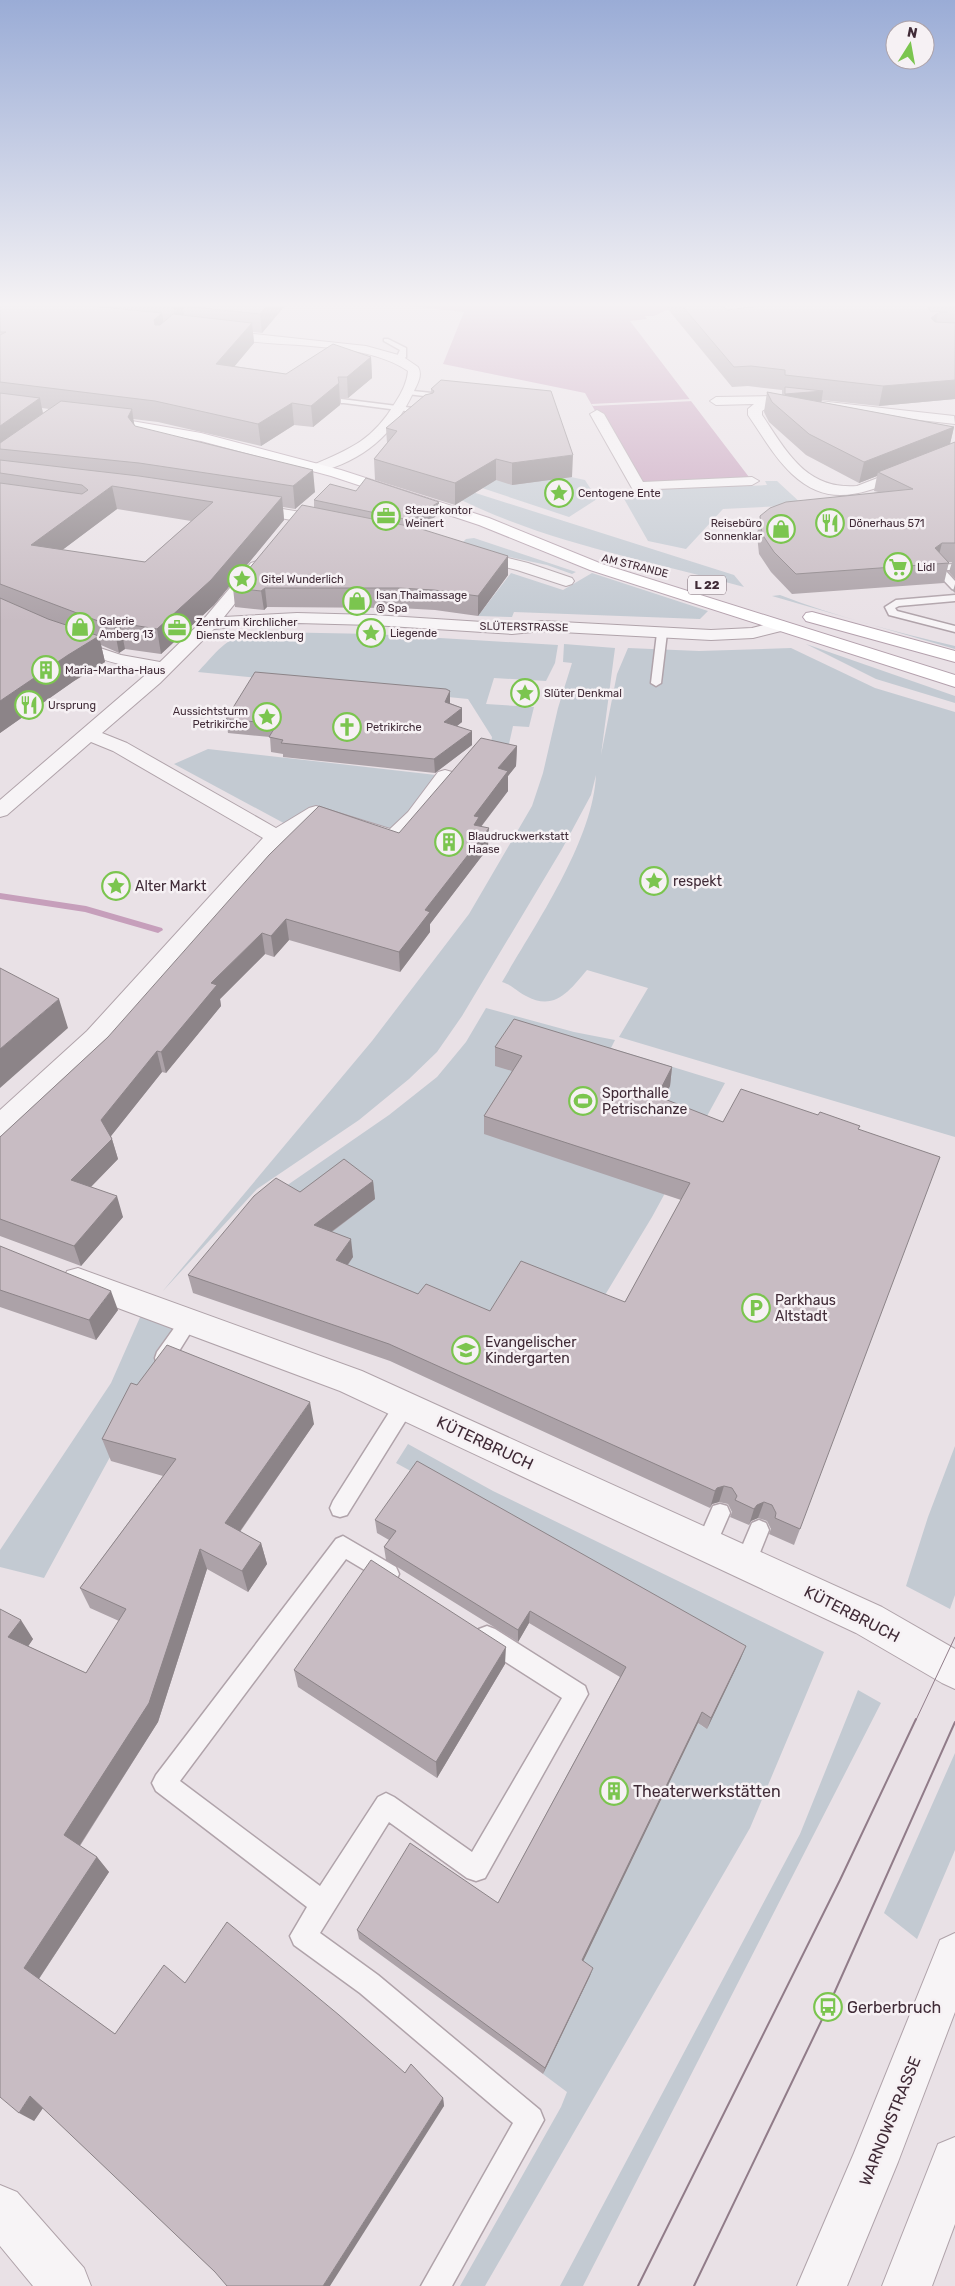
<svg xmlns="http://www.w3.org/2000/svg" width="955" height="2286" font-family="Rubik,sans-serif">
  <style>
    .green { fill: #c3cad2 }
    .water { fill: #c69fbb }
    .pier { fill: #e9e1e6 }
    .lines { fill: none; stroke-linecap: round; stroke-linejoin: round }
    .stream { fill: #c69fbb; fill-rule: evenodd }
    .lane-casing { stroke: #b0a3aa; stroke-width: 3 }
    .street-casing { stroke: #b0a3aa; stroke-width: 2 }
    .primary-casing { stroke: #b4a1ad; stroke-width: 2 }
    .lane { fill: #f7f4f6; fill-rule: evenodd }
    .street { fill: #f7f4f6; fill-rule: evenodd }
    .primary { fill: #fff; fill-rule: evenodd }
    .tram-far1 { stroke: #917c89; stroke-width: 1 }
    .tram { stroke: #917c89; stroke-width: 2 }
    .wall { fill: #aca2a8; fill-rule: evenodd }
    .shaded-wall { fill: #8c8488 }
    .building { fill: #c8bcc3; stroke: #8c8488; fill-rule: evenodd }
    .labels { text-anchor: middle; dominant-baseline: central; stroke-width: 5; stroke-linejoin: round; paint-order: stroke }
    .far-poi-label { font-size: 11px; fill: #402b37; stroke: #f6f1f4; text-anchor: start }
    .far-street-label { font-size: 11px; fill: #402b37; stroke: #f6f1f4 }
    .shield { fill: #f6f1f4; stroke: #776670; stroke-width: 1 }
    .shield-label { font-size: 12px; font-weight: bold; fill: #402b37 }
    .poi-label { font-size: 14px; fill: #402b37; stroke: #f6f1f4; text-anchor: start }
    .near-street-label { font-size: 16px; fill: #402b37; stroke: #f6f1f4 }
    .near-poi-label { font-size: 16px; fill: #402b37; stroke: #f6f1f4; text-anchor: start }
  </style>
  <rect width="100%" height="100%" fill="#e9e1e6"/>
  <!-- green -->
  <path class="green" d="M571,477L585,480L597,499L569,517L458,480Z
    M765,481H777L803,505L723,509L686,549L648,541L619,490L745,483L748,486L767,485Z
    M463,489L734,575L744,587C643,559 536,541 444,491Z
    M474,538L576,572L572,574L547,565L467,548L462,543L466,539Z
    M511,573L563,590L592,573L708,611L700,619L514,612L512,617L478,616Z
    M780,595C837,617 896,632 955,646V649L772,596Z
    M267,632L374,634L558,645L555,663L546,681L494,678L486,704L534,707L529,727L513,726L509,744L499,746L491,743L492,737L468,699L198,672C224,644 227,635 267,632Z
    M564,644L615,648L601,755L617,674L628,648L699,651L791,648L875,688L955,712V1137L619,1037L648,988L587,970C570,990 555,1012 526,996C516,991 514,986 502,982C535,925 593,841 596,775L591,795L562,849L462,1016L437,1052L409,1079L359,1120L257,1189L162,1292L372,1041L469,914L532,806L543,773L558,708L572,663L563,662Z
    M806,644L955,696V703L876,679Z
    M208,749L445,776L394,837L291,827L174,764Z
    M486,1008L574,1032L615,1040L611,1048L725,1083L652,1217L596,1310L484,1339L338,1278L273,1195L389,1115L437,1077L466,1042Z
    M145,1306L188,1322L164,1358L44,1578L0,1567V1550L111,1383Z
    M408,1444L493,1491L824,1652L750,1828L485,2286H460L561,2107L567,2092L543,2074L590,1976L580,1968L698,1723L706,1729L418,1475L396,1463Z
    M955,1446V1595L950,1609L906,1586L928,1517Z
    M858,1690L881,1703L583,2286H560L800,1834Z
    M955,1753V1850L917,1939L884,1913Z"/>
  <!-- water -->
  <path class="water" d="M371,302H684L654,316H645L647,319L630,321L752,481L638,487L585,393L443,364L464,312Z"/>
  <!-- pier -->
  <path class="pier" d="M692,399L694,401L593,406L591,404Z"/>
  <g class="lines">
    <!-- stream -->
    <path class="stream" d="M0,893L86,906L162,928L163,930L158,933L85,912L0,899Z"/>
    <defs>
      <path id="lane" d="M384,339H388L406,348V357L401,361H395L400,350L384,341Z
        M404,390L450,395L454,397L450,399L407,394H404Z
        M341,399L429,410L433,412L429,414L344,403H341Z
        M955,564V570H945L955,581V590L952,589L932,568L937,565Z
        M955,595V601L899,606L895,608L897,611L955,626V632L889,615L885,607L896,600Z
        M662,630L667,633L661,683L656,686L651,683L657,633Z
        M188,1314L194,1317L197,1322L194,1327L171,1364L164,1366L157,1364L155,1358L157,1352L182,1317Z
        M404,1398L411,1400L414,1406L411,1412L347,1515L340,1517L333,1515L330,1508L333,1501L397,1400Z
        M720,1504L727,1506L730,1513L713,1552L706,1555L699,1552L696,1545L713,1506Z
        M759,1520L766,1523L769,1530L753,1570L746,1573L739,1570L735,1563L752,1523Z
        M343,1536L396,1567L399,1574L396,1581L388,1584L346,1559L180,1781L320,1886L378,1797L386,1793L394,1797L472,1852L562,1698L479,1645L476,1637L479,1629L487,1626L495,1629L585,1686L588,1694L485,1878L476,1881L467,1878L389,1822L320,1933L378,1975L540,2110L544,2120L452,2286H421L513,2123L360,1993L294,1945L290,1936L307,1907L156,1791L152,1783L156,1775L336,1539Z"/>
      <path id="street" d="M216,330L366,346L402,356L418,367C423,375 417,385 413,393C394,434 363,461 318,472L313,471L311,468L313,465C350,449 373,440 395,403C401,394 407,383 408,371C360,338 269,350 212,335L210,333L212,331Z
        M771,396L779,397L780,400L762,411V415C787,452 806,490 857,486L955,448V457C936,465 917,472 898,480C859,495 827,507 792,474C774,457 762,435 748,415V409L754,404L716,405L710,401L716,397Z
        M819,401L954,416L955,424L814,408L812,405Z
        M597,410L604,414L643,482L752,477L759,481L752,485L633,490L590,414Z
        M247,503L330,517L335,519L338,522L335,525L330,527L242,511L239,508L242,505Z
        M472,549L528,563L572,578L574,581L572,584L566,586L517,570L466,557L464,554L466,551Z
        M257,561L263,563L265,566L224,617L297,613L373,615L512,624L542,621L711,630L752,628L779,621L785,622L788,626L785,630L753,638L711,640L542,631L512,634L373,625L297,623L255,624L214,629L160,683L102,733L127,743L276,828L309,808L316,806L390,829L408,812L438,772L445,770L452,772L455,776C443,793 419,831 402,841C397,844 392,843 386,842L318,820L284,842L105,1043L10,1133L0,1136V1110L87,1031L263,838L113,751L91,742L7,815L0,817V800L150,671C95,661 51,641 0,618V607L88,644L121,655L160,662L203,620L251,563Z
        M78,1268L362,1371L882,1607L955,1649V1689L942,1683L856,1633L340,1391L67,1289L63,1280L67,1271Z
        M955,1933V2012L898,2162L847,2286H797L854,2153L940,1940Z
        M955,2137V2224L932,2286H882L938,2144Z
        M0,2185L17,2192L84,2268L91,2286H33L0,2246Z"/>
      <path id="primary" d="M97,415L201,433L341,470L489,518L602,564L955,675V687L590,570L479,525L331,476L201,441L92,422L90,419Z
        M812,612L955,651V662L806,621L803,617L806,613Z"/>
    </defs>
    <!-- lane casing -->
    <use href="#lane" class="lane-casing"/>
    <!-- street casing -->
    <use href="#street" class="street-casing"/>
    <!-- primary casing -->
    <use href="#primary" class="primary-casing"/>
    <!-- lane -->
    <use href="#lane" class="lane"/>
    <!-- street -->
    <use href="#street" class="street"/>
    <!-- primary -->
    <use href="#primary" class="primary"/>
    <!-- tram-far1 -->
    <path class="tram-far1" d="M916,1720L955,1637"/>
    <!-- tram -->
    <path class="tram" d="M638,2286L840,1880L916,1719
      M694,2286L828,2007L955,1722"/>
  </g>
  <!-- wall -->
  <path class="wall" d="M0,302H288L262,333L253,332L254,343L234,366L286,374L371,357L372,378L348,398H340V405L313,427L294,425L261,446L158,422L133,419L135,426L315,492L295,509L283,507L284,520L214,605L161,654L125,649L119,653L101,645L105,662L74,681L0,733ZM42,408L49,409L43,413ZM117,509L191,521L145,562L62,550Z
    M662,302H717L727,310L955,302V399L879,406L822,400L821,402L954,427L950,444L955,442V579L949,572L952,562H949L944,583L792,594L771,572L759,554L757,535L760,516L878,492L874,491L877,476L859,483L806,455L769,422L764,412L767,392L782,395V390L748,386L732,387Z
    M431,389L572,477L512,485L496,480L455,505L375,480L374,459L387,443L386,428L431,394Z
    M314,500L440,514L417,528L508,575L478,616L435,610L399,608L267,607L264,610L235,607L233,588L314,507Z
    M955,584V593L953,591Z
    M450,691V703L462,708V722L457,726L472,745L435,773L283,757V754L271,752L270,737L228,733L226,719Z
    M517,746L516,766L508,776V791L481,827L488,848L430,924V932L400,972L289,940L274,957L265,954L220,999L221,1006L166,1073L162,1072L111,1136L118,1159L91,1187L123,1217L81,1266L0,1236V1137L108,1037L399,833Z
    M495,1047L672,1067L670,1086L663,1099L723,1122L859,1129L800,1529L794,1545L769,1534L771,1529L767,1521L758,1518L751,1521L749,1525L730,1517L732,1512L728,1504L719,1502L712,1504L710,1508L390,1361L193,1293L188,1275L300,1192L373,1181L375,1199L332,1232L353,1257L348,1265L418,1294L490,1311L625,1302L681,1200L484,1134V1116L512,1071L495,1066Z
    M0,1246L118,1310L96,1340L0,1307Z
    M137,1385L314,1424L240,1532L261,1543L267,1564L248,1592L207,1569L158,1722L80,1846L97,1857L109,1872L39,1979L115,2034L185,1983L405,2073L443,2098L444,2106L215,2272L43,2108L34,2121L0,1609L33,1639L28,1646L86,1673L119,1621L90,1608L80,1588L163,1476L111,1461L102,1439Z
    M375,1520L741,1658L707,1729L698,1723L583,1961L590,1976L543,2074L359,1939L357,1930L498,1903L620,1677L529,1623L518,1642L386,1560L384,1547L389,1540L377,1533Z
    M505,1664L437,1778L298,1687L294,1670Z"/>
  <!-- shaded-wall -->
  <path class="shaded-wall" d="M38,302H63L64,306L40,313Z
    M178,302H182L184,318L176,324L173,305Z
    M270,302H288L262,333L260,314Z
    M162,313L165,333L157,340L154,320Z
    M938,313L934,331L931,318Z
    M252,323L254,343L219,385L216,364Z
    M371,357L372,378L348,398L347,377Z
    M955,380V399L879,406L883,386Z
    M339,383L340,405L313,427L311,406Z
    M823,391L820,411H782L785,394Z
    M40,398L44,420L0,449V426Z
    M292,403L294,425L261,446L258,424Z
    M132,409L135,431L128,417Z
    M954,427L949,448L878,472L877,476L859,483L864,462Z
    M573,455L572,477L512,485V463Z
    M496,459V480L455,505V483Z
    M313,470L315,492L295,509L293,486Z
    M112,486L117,509L37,569L31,545Z
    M282,497L284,520L214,605L161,654L157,629Z
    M439,502L440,514L409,532V520Z
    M942,543L937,563L935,548Z
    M508,556V575L478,616V596Z
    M265,588L267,607L264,610L261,591Z
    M120,623L125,649L119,653L114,627Z
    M99,636L105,662L74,681L0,733V701L68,655Z
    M450,691V705L445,702Z
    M462,708V722L444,736V722Z
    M472,731V745L435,773L434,759Z
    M517,746L516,766L508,776V791L479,829L474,845V816L498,768Z
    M489,828L488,848L430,924V932L400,972L399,952L425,910Z
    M286,919L289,940L274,957L271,936Z
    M262,933L265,954L220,999L221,1006L166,1073L161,1052L211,983Z
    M59,999L68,1028L0,1088V1049Z
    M157,1051L162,1072L107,1141L101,1120Z
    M672,1067L670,1086L655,1115L657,1096Z
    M112,1139L118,1159L78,1200L71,1180Z
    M373,1181L375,1199L316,1243L314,1225Z
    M117,1196L123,1217L81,1266L74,1246Z
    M351,1239L353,1257L338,1278L336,1260Z
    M111,1291L118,1310L96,1340L89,1320Z
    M310,1402L314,1424L231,1544L225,1523Z
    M724,1486L719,1502L712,1504L710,1508L715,1491L717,1488Z
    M764,1502L758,1518L751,1521L749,1525L754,1509L757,1505Z
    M261,1543L267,1564L248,1592L242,1571Z
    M200,1549L207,1569L158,1722L76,1851L64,1835Z
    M530,1611L529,1623L518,1642V1630Z
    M21,1620L33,1639L21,1657L8,1637Z
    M746,1646L741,1658L707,1729L711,1718Z
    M506,1647L505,1664L437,1778L436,1762Z
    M702,1712L698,1723L580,1968L582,1960Z
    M97,1857L109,1872L38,1980L24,1968Z
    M593,1968L590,1976L543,2074L545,2068Z
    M30,2096L45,2105L34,2121L19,2113Z
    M443,2098L444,2106L330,2286H323Z"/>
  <!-- building -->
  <path class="building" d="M0,302H14L18,304H71L162,313L154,320L155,325H160L173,314L252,323L216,364L286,374L333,344L371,357L347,377H338L339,383L311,406L292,403L258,424L155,401L0,382V335L6,332H0Z
    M143,302H178L173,305Z
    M187,302H270L260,314L184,306Z
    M679,302H717L727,310L794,302H955V305H931L928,307L930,311L948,312L938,313L931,318L935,322L955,323V380L883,386L785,375V370L751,366L734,367Z
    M441,380L551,391L573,455L512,463L496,459L455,483L374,459L397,431L386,428L425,395L433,393L434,391L431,389Z
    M785,387L823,391L785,394Z
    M767,392L954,427L864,462L809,434L772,402Z
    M0,393L40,398L0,426Z
    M61,401L132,409L128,417L135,426L313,470L293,486L139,463L0,449V443Z
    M955,442V543H942L935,548L949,563L796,574L774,552L762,534L760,516L770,508L786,502L913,489L878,472Z
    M0,460L139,476L282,497L211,580L157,629L120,623L114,627L0,584V483L82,494L88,490L82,485L0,473ZM112,486L213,502L145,562L31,545Z
    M366,478L439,502L409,520L314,500L330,484L356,491Z
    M302,505L418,528L508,556L478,596L434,590L398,588H265L261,591L233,588Z
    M0,598L48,619L99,636L68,655L0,701Z
    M255,672L446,689L450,691L445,702L462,708L444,722L472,731L434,759L281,743L283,740L269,737L277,724L226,719Z
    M481,738L517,746L498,768L508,771L474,816L479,817L474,825L489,828L425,910L430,912L399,952L286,919L271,936L262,933L211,983L217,985L161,1052L157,1051L101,1120L112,1139L71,1180L117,1196L74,1246L0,1219V1137L108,1037L269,855L319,806L399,833Z
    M0,968L59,999L0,1049Z
    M514,1019L672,1067L657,1096L723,1122L741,1089L818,1115L820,1112L860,1126L858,1129L940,1157L800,1529L775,1518L776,1513L772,1505L764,1502L757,1505L754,1509L735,1500L737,1496L732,1488L724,1486L717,1488L715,1491L389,1344L188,1275L254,1196L276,1178L300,1192L344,1159L373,1181L314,1225L351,1239L336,1260L418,1294L426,1284L490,1311L521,1261L625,1302L690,1183L484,1116L522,1056L495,1047Z
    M0,1246L111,1291L89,1320L0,1290Z
    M167,1345L310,1402L225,1523L261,1543L242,1571L200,1549L149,1703L64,1835L97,1857L24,1968L115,2034L164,1965L185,1983L227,1922L339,2015L405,2073L411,2064L443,2098L323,2286H227L215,2272L30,2096L19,2113L0,2097V1609L21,1620L8,1637L86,1673L126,1609L80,1588L176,1459L102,1439L131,1383L137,1385Z
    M417,1461L746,1646L711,1718L702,1712L582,1960L593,1968L545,2068L357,1930L410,1843L498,1903L626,1667L530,1611L518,1630L384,1547L396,1531L375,1520Z
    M371,1560L506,1647L436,1762L294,1670Z"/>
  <!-- sky -->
  <linearGradient id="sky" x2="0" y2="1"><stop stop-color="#9aacd6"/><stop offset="0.49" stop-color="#f5f2f4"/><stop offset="1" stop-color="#f5f2f4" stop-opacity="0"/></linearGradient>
  <rect width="955" height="622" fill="url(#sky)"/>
  <!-- icons -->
  <defs>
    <symbol id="sight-ring" viewBox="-11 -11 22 22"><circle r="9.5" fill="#f6f1f4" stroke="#7bc54f" stroke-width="1.5"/><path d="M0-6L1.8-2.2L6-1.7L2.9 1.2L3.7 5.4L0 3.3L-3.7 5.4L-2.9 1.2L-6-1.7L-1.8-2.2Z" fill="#7bc54f"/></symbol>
    <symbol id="office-ring" viewBox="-11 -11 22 22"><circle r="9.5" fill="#f6f1f4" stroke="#7bc54f" stroke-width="1.5"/><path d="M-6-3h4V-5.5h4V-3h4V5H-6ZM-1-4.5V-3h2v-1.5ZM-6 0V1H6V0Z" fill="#7bc54f"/></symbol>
    <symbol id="restaurant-ring" viewBox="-11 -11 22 22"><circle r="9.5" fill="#f6f1f4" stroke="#7bc54f" stroke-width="1.5"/><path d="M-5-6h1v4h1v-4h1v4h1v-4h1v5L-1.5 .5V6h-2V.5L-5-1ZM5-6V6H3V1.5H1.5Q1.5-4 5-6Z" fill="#7bc54f"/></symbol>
    <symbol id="shop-ring" viewBox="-11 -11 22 22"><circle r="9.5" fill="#f6f1f4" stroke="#7bc54f" stroke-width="1.5"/><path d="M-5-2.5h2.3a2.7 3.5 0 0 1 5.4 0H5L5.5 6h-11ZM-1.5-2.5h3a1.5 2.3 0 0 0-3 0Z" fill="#7bc54f"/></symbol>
    <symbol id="supermarket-ring" viewBox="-11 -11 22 22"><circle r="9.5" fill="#f6f1f4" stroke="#7bc54f" stroke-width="1.5"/><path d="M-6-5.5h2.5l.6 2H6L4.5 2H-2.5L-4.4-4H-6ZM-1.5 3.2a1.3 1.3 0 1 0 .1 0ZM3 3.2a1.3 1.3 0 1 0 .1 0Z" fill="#7bc54f"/></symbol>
    <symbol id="building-ring" viewBox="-11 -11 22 22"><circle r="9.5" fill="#f6f1f4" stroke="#7bc54f" stroke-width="1.5"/><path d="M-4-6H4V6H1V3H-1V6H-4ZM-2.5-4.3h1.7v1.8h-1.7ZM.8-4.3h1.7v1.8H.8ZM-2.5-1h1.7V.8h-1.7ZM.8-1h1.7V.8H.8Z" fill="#7bc54f"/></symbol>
    <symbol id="church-ring" viewBox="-11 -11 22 22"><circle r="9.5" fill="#f6f1f4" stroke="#7bc54f" stroke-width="1.5"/><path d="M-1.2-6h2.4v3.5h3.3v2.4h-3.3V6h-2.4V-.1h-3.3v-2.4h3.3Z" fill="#7bc54f"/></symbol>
    <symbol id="stadium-ring" viewBox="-11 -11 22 22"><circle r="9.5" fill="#f6f1f4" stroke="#7bc54f" stroke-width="1.5"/><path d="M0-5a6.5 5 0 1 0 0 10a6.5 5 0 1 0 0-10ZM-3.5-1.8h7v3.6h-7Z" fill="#7bc54f"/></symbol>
    <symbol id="parking-ring" viewBox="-11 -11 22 22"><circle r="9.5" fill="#f6f1f4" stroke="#7bc54f" stroke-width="1.5"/><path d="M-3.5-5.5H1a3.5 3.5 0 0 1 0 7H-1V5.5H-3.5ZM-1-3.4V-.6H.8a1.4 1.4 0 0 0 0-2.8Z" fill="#7bc54f"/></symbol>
    <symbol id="school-ring" viewBox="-11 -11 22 22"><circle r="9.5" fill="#f6f1f4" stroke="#7bc54f" stroke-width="1.5"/><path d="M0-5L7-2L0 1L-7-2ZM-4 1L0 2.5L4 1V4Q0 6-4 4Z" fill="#7bc54f"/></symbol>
    <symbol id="bus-ring" viewBox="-11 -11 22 22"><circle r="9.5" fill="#f6f1f4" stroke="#7bc54f" stroke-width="1.5"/><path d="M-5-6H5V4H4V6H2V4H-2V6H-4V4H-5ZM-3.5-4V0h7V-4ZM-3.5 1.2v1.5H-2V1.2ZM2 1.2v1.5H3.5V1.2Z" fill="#7bc54f"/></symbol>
  </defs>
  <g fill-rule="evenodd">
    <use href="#sight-ring" x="543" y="477" width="32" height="32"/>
    <use href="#office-ring" x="370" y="500" width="32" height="32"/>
    <use href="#restaurant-ring" x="814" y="507" width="32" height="32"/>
    <use href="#shop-ring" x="765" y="513" width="32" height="32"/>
    <use href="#supermarket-ring" x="882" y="551" width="32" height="32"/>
    <use href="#sight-ring" x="226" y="563" width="32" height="32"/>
    <use href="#shop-ring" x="341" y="585" width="32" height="32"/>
    <use href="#shop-ring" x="64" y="611" width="32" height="32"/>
    <use href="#office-ring" x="161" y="612" width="32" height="32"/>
    <use href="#sight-ring" x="355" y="617" width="32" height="32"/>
    <use href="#building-ring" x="30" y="654" width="32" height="32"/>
    <use href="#sight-ring" x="509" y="677" width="32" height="32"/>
    <use href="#restaurant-ring" x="13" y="689" width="32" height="32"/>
    <use href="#sight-ring" x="251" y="701" width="32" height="32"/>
    <use href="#church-ring" x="331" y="711" width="32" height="32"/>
    <use href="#building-ring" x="433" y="826" width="32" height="32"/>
    <use href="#sight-ring" x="638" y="865" width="32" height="32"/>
    <use href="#sight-ring" x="100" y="870" width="32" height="32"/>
    <use href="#stadium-ring" x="567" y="1085" width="32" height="32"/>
    <use href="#parking-ring" x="740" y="1292" width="32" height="32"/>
    <use href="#school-ring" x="450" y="1334" width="32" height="32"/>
    <use href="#building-ring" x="598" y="1775" width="32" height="32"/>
    <use href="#bus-ring" x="812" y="1991" width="32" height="32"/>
  </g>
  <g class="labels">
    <!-- far-poi labels -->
    <g class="far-poi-label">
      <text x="578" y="493">Centogene Ente</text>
      <text x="405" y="510">Steuerkontor<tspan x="405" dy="13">Weinert</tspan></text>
      <text x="762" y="523" text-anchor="end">Reisebüro<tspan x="762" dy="13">Sonnenklar</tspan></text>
      <text x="849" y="523">Dönerhaus 571</text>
      <text x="917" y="567">Lidl</text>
      <text x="261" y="579">Gitel Wunderlich</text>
      <text x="376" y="595">Isan Thaimassage<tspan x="376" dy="13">@ Spa</tspan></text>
      <text x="99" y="621">Galerie<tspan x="99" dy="13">Amberg 13</tspan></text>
      <text x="196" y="622">Zentrum Kirchlicher<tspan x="196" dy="13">Dienste Mecklenburg</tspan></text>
      <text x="390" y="633">Liegende</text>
      <text x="65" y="670">Maria-Martha-Haus</text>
      <text x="544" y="693">Slüter Denkmal</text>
      <text x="48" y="705">Ursprung</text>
      <text x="248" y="711" text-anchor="end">Aussichtsturm<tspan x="248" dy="13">Petrikirche</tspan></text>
      <text x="366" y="727">Petrikirche</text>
      <text x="468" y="836">Blaudruckwerkstatt<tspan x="468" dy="13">Haase</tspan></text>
    </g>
    <!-- far-street labels -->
    <g class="far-street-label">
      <text transform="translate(635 566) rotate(14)">AM STRANDE</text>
      <text transform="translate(524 627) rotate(1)">SLÜTERSTRASSE</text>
    </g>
    <!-- shield labels -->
    <rect class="shield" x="688" y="575.5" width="38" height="19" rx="4"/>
    <g class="shield-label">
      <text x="707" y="585">L 22</text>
    </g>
    <!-- poi labels -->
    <g class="poi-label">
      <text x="673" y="881">respekt</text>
      <text x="135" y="886">Alter Markt</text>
      <text x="602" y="1093">Sporthalle<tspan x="602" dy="16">Petrischanze</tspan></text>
      <text x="775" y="1300">Parkhaus<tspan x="775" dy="16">Altstadt</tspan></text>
      <text x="485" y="1342">Evangelischer<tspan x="485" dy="16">Kindergarten</tspan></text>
    </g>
    <!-- near-street labels -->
    <g class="near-street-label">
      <text transform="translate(485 1443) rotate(25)">KÜTERBRUCH</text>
      <text transform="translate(852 1614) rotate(27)">KÜTERBRUCH</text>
      <text transform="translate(890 2121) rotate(-68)">WARNOWSTRASSE</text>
    </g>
    <!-- near-poi labels -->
    <g class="near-poi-label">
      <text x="633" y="1791">Theaterwerkstätten</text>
      <text x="847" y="2007">Gerberbruch</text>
    </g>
  </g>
  <!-- north arrow -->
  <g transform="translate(910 45) rotate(11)"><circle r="24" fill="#f6f1f4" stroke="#ada2a8"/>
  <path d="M0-4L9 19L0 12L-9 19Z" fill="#7bc54f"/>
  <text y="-8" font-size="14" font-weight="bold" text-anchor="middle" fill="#402b37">N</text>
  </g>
</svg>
